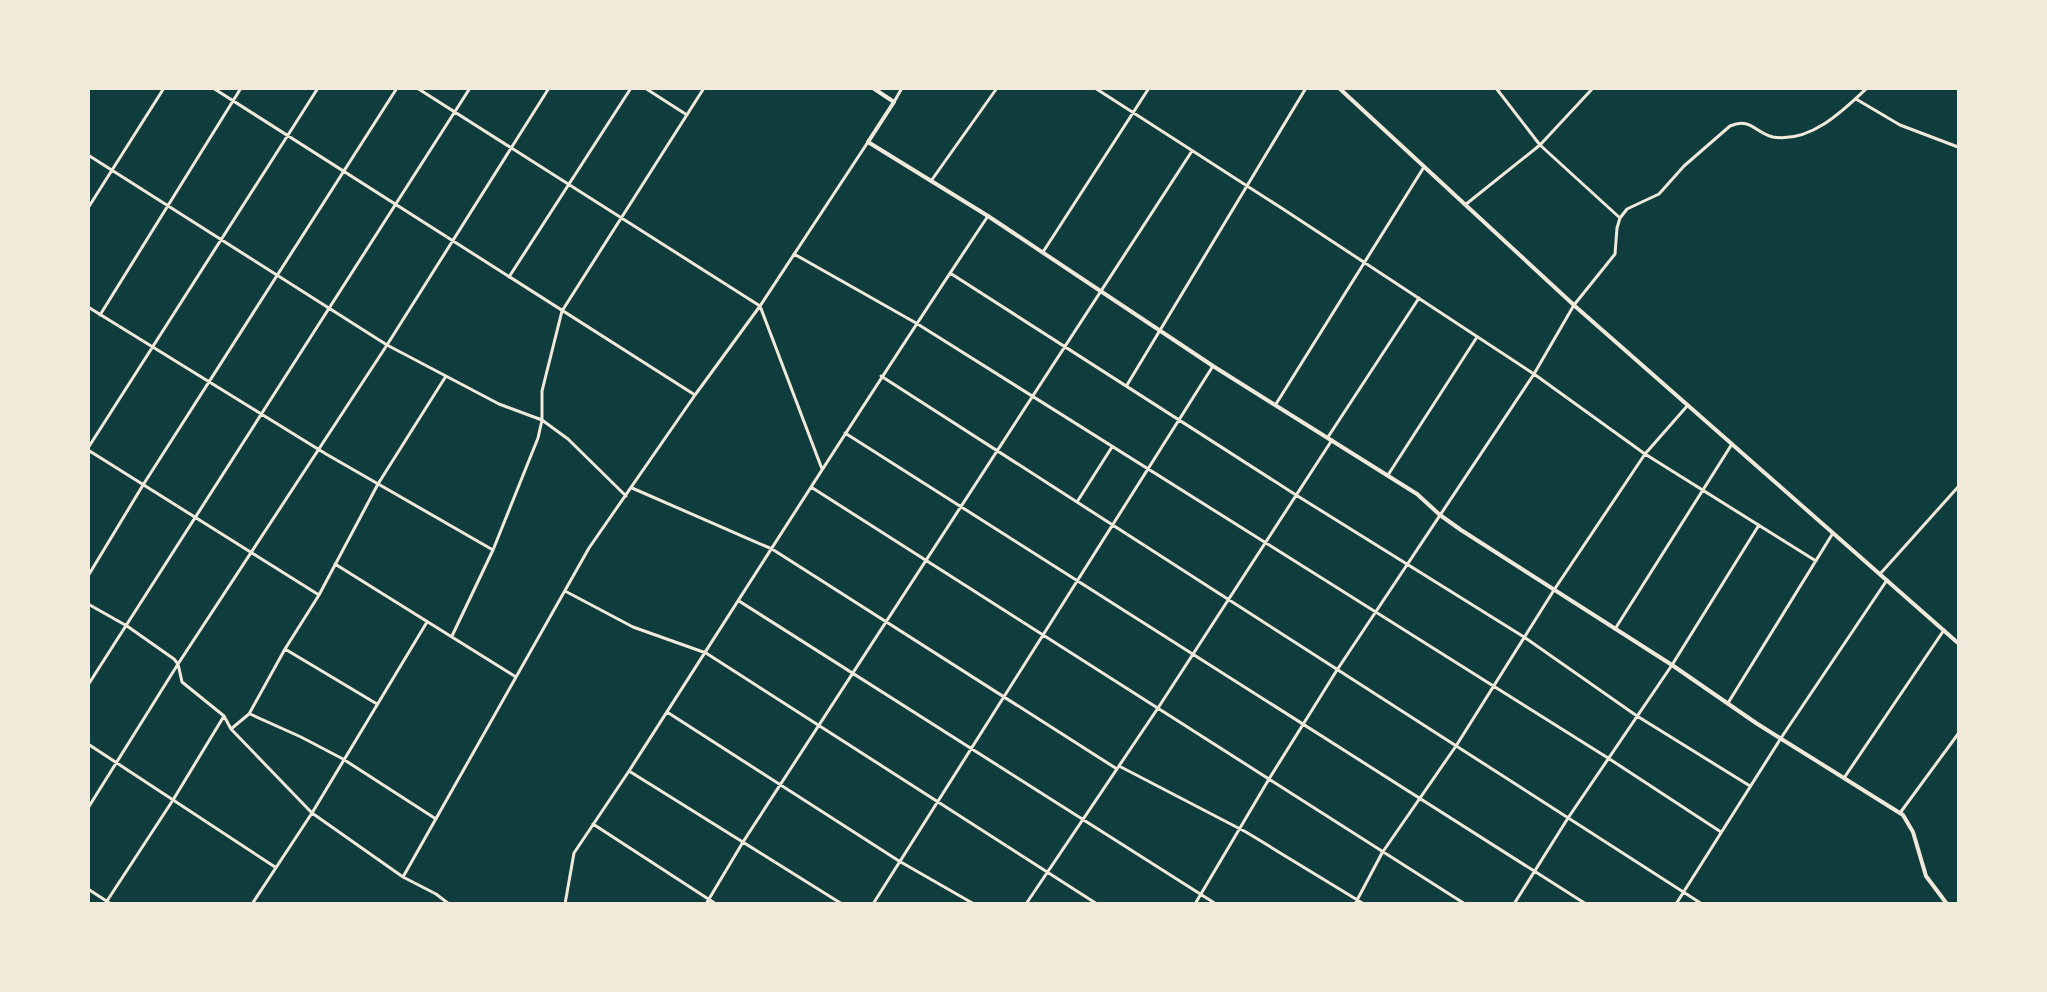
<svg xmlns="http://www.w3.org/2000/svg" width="2047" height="992" font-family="Rubik,sans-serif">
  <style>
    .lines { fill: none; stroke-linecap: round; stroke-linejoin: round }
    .minor { stroke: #f1e9da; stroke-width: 3 }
    .tertiary { stroke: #f1e9da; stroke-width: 4 }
  </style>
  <rect width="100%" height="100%" fill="#0f3d3e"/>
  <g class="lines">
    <!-- minor -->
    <path class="minor" d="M213,88L695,395
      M417,88L760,306L822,469
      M645,88L687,115
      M1095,88L1283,209L1534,374L1645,454L1816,561
      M1496,88L1540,145L1620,218
      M1856,99L1900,125L1958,147
      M894,102L902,88
      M88,155L387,345L499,404L542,420L568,439L626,496
      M931,181L997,88
      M1465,205L1540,145L1593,88
      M88,208L164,88
      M1043,252L1149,88
      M794,254L916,323L1608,758L1721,832
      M950,273L1296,495L1524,637L1637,716L1750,786
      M509,277L631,88
      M88,307L326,454L493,550
      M100,315L241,88
      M881,376L1702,904
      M1127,385L1306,88
      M1276,404L1424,167
      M845,433L1586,904
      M1328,437L1419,298
      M88,448L318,88
      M88,450L319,595
      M1388,475L1477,337
      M811,487L1465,904
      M632,488L772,549L1117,769
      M1077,502L1112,447
      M335,564L516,677
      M1880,574L1958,487
      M88,576L143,485L397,88
      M565,591L633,627L706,653L1097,904
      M739,601L1216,904
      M88,604L127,626L174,659L178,664L182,682L224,716L231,729L312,813L403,877L436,894L449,904
      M1615,629L1732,444
      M452,636L493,550L538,438L542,420V391L562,311L704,88
      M285,649L377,704
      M88,685L470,88
      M1728,703L1833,533
      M667,712L899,861L974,904
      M250,714L301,737L343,759L436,819
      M231,729L249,714L285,649L319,595L378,484L446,376
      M88,744L275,867
      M1119,766L1246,832L1364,904
      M1844,778L1944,630
      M88,808L178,664L387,345L549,88
      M1900,813L1958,734
      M593,824L716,904
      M403,877L589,548L695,395L760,306L868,142
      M88,889L111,904
      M105,904L173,800L224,716
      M252,904L312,813L427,622
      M565,904L574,853L629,771
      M706,904L743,842L1192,151
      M842,904L629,771C748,586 865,400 988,216
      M873,904L1213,366
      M1026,904L1158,708L1332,440
      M1195,904L1269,779L1337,670L1534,374L1574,305L1615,254L1617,228L1620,218L1627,209L1659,194L1684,166L1730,126C1751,117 1755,133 1773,137C1810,143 1843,111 1867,88
      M1355,904L1382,853L1456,746L1554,590L1645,454L1688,405
      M1514,904L1568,818L1672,665L1759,525
      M1676,904L1781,738L1887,580"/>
    <!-- tertiary -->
    <path class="tertiary" d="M873,88L894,102L868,142L988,216L1213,366L1417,494L1440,515L1461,530L1672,665L1756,723L1903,815L1913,832L1926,876L1947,904
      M1339,88L1576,307L1958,643"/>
  </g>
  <!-- border -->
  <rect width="2047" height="992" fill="none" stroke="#f1e9da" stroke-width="180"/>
</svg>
